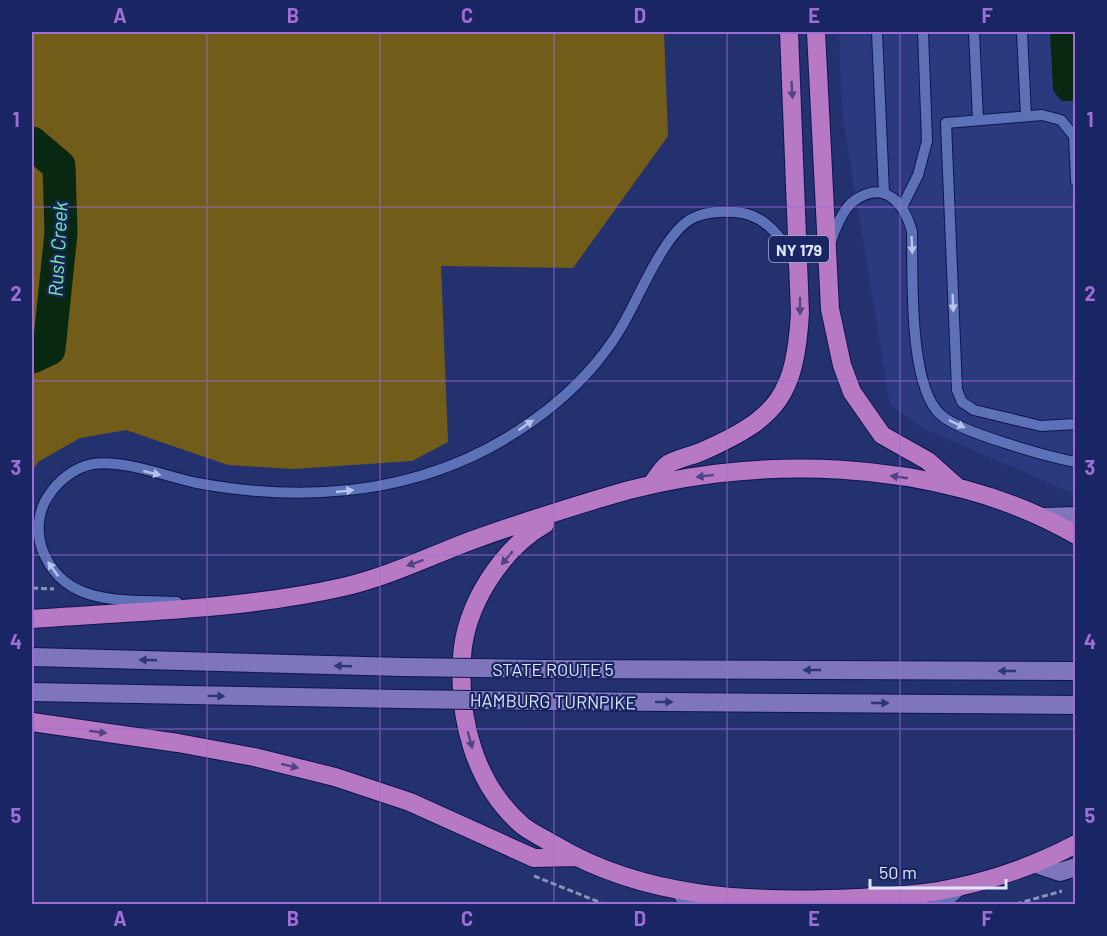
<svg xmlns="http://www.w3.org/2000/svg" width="1107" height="936" font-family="Barlow,sans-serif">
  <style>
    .built { fill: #2b3a7f }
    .green { fill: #725c1a }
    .water { fill: #092812 }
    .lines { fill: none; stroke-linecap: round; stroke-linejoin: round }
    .river { stroke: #092812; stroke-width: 33 }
    .service-casing { stroke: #0e1551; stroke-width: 12 }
    .minor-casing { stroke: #0e1551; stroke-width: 20 }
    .secondary-casing { stroke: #0e1551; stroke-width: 20 }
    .trunk-casing { stroke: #0e1551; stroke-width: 20 }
    .path { stroke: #8893bc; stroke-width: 3; stroke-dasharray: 6 3; stroke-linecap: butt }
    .service { stroke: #5d72b6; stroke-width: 10 }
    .minor { stroke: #5d72b6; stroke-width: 18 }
    .secondary { stroke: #7f75bb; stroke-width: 18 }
    .trunk { stroke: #b879c4; stroke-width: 18 }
    .secondary-bridge-casing { stroke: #0e1551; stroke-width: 20; stroke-linecap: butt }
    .secondary-bridge { stroke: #7f75bb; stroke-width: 18 }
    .oneway { fill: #514385 }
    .oneway2 { fill: #b7c3e8 }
    .oneway3 { fill: #2e3675 }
    .grid { fill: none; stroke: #9e6dd5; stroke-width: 1.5; stroke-opacity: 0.55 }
    .labels { text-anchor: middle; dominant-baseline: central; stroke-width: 4.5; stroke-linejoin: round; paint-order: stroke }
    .shield { fill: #1a2663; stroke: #a3accf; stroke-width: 1.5 }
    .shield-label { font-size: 16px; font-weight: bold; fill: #dee6fd }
    .street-label { font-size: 18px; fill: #dee6fd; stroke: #1a2663 }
    .water-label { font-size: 20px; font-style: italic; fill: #78f197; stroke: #1a2663 }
    .neatline { fill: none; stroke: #9e6dd5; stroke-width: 2 }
    .grid-label { font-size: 20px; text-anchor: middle; font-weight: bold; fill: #9e6dd5 }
  </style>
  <rect width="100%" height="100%" fill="#23316f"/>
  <!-- built -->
  <path class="built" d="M839,32H1075V494L924,429L890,405L842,113Z"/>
  <!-- green -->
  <path class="green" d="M32,32H664L668,136L573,268L441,266L448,442L412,461L293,469L228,465L126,430L80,438L38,462L32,471Z"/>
  <!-- water -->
  <path class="water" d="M1050,32H1075V101H1061L1053,90Z"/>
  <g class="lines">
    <!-- river -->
    <path class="river" d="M32,143L59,166L61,233L49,349L32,357"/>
    <defs>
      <path id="service" d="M877,32L884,193
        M974,32L978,120
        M1022,32L1026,116
        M1076,181L1074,136L1061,120L1042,115L946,123L957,390L962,402L974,410L1041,426L1076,424
        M902,207L918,175L927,141L923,32
        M830,245C834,231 843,208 855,200C886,179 905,205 912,232C913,276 908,386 941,415C959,432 1049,457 1076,462
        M177,602C124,599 64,608 42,549C36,532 38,510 49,495C58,481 75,467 93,464C122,459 168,477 197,483C295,501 397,496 487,449C528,427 566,399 596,363C605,352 615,339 622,326C638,299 664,234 691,219C703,212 720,211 734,212C764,213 784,238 794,264"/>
      <path id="minor" d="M681,891L688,904
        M939,904L957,888"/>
      <path id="secondary" d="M1044,517L1076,516
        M32,657L402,667
        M542,669L1076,671
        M32,692L401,699
        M542,701L1076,705
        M1036,864L1060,872L1076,867"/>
      <path id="trunk" d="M816,32L830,309L842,365L852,392L882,435L928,461L956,486
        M651,485C656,479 662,468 668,464C678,458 692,456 703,451C778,418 795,395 800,313L789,32
        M545,524C501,549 465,606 462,657C458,718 474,784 523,826C532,833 545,839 555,845C645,899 755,903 857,898C890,896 926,895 958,887C1000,878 1038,864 1076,844
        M32,619C135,611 242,610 343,587C387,577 428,557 470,541C512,526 555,512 598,499C746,452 940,456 1076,535
        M32,722L178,743L254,757L335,777L410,802L534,858L575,857"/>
    </defs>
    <!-- service casing -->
    <use href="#service" class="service-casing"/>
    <!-- minor casing -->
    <use href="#minor" class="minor-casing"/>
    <!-- secondary casing -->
    <use href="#secondary" class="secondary-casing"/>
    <!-- trunk casing -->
    <use href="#trunk" class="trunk-casing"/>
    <!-- path -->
    <path class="path" d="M32,588L54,589
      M534,876L604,904
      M1016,904L1062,891"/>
    <!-- service -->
    <use href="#service" class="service"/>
    <!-- minor -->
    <use href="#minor" class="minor"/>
    <!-- secondary -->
    <use href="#secondary" class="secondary"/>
    <!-- trunk -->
    <use href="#trunk" class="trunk"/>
    <defs>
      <path id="secondary-bridge" d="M402,667L542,669
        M401,699L542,701"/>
    </defs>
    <!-- secondary-bridge casing -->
    <use href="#secondary-bridge" class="secondary-bridge-casing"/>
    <!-- secondary-bridge -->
    <use href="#secondary-bridge" class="secondary-bridge"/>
  </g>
  <!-- one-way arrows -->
  <defs><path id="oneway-solid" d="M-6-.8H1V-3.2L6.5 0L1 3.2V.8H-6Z" transform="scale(1.5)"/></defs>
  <g class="oneway">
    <use href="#oneway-solid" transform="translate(792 90) rotate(87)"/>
    <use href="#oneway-solid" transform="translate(800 306) rotate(90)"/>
    <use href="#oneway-solid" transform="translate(705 476) rotate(173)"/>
    <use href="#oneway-solid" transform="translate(899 477) rotate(-172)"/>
    <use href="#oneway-solid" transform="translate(507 558) rotate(130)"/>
    <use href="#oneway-solid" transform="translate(415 563) rotate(160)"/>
    <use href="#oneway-solid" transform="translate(98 732) rotate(8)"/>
    <use href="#oneway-solid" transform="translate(470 740) rotate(75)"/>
    <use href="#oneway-solid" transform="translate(290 766) rotate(14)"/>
  </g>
  <g class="oneway2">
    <use href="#oneway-solid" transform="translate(912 245) rotate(87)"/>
    <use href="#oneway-solid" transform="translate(953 303) rotate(88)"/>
    <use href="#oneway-solid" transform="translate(957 424) rotate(25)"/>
    <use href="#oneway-solid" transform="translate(526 425) rotate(-35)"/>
    <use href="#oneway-solid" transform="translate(152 473) rotate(13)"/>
    <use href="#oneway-solid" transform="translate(345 491) rotate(-6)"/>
    <use href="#oneway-solid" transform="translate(53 569) rotate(-126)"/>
  </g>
  <g class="oneway3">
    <use href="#oneway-solid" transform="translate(148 660) rotate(-178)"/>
    <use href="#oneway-solid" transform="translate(343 666) rotate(-178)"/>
    <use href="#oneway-solid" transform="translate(812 670) rotate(-180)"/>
    <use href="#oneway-solid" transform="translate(1007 671) rotate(-180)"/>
    <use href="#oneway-solid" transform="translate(216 696) rotate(1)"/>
    <use href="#oneway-solid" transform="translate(664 702)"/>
    <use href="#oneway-solid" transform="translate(880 703)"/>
  </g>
  <!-- grid -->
  <path class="grid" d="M207,32V904M380,32V904M554,32V904M727,32V904M900,32V904M32,207H1076M32,381H1076M32,555H1076M32,729H1076"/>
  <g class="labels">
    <!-- shield labels -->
    <rect class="shield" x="769" y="236" width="60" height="26" rx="4.5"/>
    <g class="shield-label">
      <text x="799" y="249">NY 179</text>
    </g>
    <!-- street labels -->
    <g class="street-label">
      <text x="553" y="669">STATE ROUTE 5</text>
      <text transform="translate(553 701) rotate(1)">HAMBURG TURNPIKE</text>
    </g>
    <!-- water labels -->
    <g class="water-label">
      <text transform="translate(57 249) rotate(-87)">Rush Creek</text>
    </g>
  </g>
  <!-- border -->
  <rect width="1107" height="936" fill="none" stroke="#1a2663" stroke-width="66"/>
  <!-- scale -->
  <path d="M870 879v9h136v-9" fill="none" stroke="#dee6fd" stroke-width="3"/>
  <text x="879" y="879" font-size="18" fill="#dee6fd" stroke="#1a2663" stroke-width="4.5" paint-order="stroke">50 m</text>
  <rect x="33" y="33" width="1041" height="870" class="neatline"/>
  <g class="grid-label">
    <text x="120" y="23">A</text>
    <text x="293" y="23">B</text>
    <text x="467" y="23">C</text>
    <text x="640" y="23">D</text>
    <text x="814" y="23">E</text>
    <text x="987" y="23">F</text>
    <text x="16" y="127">1</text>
    <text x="1090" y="127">1</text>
    <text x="16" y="301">2</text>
    <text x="1090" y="301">2</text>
    <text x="16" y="475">3</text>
    <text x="1090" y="475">3</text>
    <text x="16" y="649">4</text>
    <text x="1090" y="649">4</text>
    <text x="16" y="823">5</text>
    <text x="1090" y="823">5</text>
    <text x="120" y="926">A</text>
    <text x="293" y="926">B</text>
    <text x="467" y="926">C</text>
    <text x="640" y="926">D</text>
    <text x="814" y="926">E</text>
    <text x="987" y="926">F</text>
  </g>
</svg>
